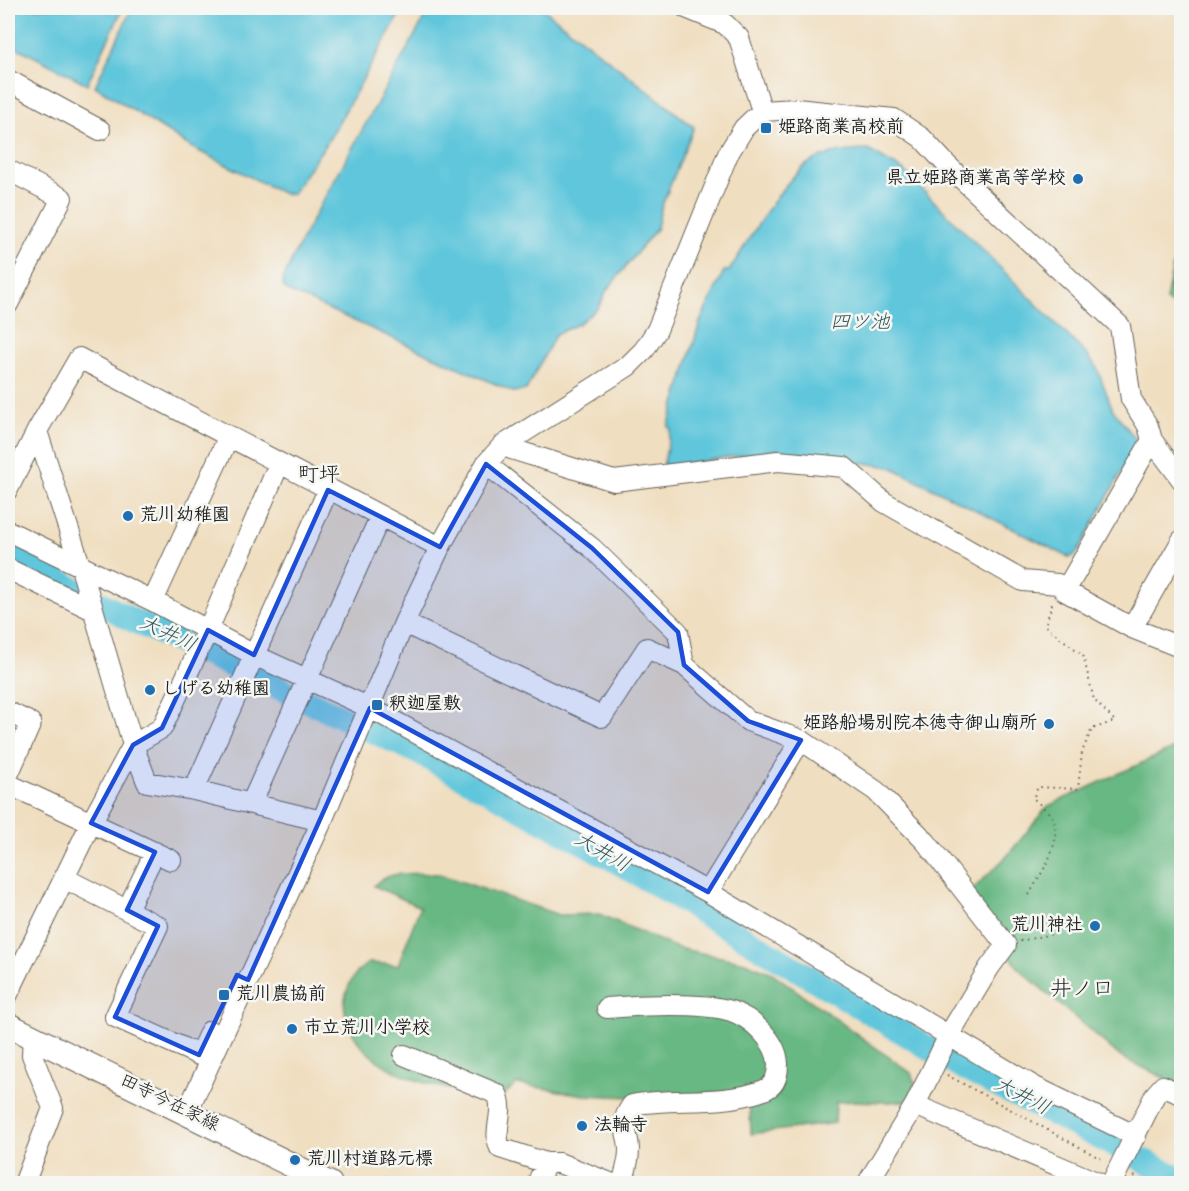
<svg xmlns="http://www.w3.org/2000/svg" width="1189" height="1191" font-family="'Gochi Hand','Klee One',sans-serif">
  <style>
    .forest { fill: #68b883; stroke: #426a50; stroke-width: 1.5 }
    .water { fill: #5fc6db; stroke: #3e717c; stroke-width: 1.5 }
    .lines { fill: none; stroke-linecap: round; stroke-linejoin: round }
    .river { stroke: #5fc6db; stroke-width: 24 }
    .minor-casing { stroke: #666055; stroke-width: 22 }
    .major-casing { stroke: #666055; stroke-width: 26 }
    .path { stroke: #666055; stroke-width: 2; stroke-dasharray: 1.5 4.5; stroke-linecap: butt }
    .minor { stroke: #fff; stroke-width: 20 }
    .major { stroke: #fff; stroke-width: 24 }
    .marked { fill: #1d4ed8; fill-opacity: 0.2; stroke: #1d4ed8; stroke-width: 4.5; stroke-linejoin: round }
    .poi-dot { fill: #1f6fb2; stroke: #f6f6f2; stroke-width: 2 }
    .labels { text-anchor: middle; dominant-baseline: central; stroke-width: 5; stroke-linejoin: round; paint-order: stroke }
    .poi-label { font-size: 18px; font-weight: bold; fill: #1c1c1c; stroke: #f6f6f2; text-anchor: start }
    .street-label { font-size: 18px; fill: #1c1c1c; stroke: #f6f6f2 }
    .water-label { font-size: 20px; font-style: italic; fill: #33585f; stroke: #f6f6f2 }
    .quarter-label { font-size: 21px; fill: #1c1c1c; stroke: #f6f6f2 }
  </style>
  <rect width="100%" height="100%" fill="#f6f6f2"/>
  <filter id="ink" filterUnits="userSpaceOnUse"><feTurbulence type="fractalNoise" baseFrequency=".0167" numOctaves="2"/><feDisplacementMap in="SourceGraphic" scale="12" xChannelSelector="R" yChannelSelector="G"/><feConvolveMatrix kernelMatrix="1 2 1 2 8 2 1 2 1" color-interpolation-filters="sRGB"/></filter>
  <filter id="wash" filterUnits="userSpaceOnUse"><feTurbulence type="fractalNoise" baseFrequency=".008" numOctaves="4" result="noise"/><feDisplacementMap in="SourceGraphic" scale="24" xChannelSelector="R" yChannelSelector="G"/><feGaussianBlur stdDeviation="1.35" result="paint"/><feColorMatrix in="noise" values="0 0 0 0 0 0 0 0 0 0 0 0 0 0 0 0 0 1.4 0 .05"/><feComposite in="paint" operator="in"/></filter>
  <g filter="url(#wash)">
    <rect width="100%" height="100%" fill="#f0dec0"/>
    <!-- forest -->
    <path class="forest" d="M1181,243V311L1166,300L1172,270Z
      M1181,745V1086L1121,1057L1020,970L967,895L1007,856L1048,806Z
      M439,874L559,915L599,914L677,948L745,962L772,973L911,1073L915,1083L912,1100C888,1105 861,1099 836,1102L835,1123L751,1134L749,1090L655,1098L584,1095L517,1084L501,1097C447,1091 356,1077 345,1011C342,993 353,973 368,963L398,965L420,907L374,886C386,869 420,874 439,874Z"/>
    <!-- water -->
    <path class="water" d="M8,8H123L87,84L8,43Z
      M132,8H403L331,136L292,194L282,193L191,147L95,86Z
      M430,8H542L694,127L661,208L657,228L607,290L598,308L578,324L556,334L526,390L513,392L287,291L283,286V279L305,233Z
      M868,150L903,170L1087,355L1097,368L1113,410L1138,442L1077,553L1070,558L891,467L776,450L663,467L671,428L668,427L700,322L724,271H729C747,243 783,179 809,163C825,152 849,151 868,150Z"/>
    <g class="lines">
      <!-- river -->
      <path class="river" d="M8,553L130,619L413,750L609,857L962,1068L1182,1180"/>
    </g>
  </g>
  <g filter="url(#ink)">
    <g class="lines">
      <defs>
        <path id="minor" d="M686,8L725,24L739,38L762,111
          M8,80L100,130
          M8,170L62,198L8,304
          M37,431L81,568L133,745L147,782L194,790L322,821
          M502,446L614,481L778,461L844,467L884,502L1023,581L1058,584L1065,591L1132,628L1182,648
          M486,464L592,548L678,632L684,665L748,721L801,740L876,791L926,842L1006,945L989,968L949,1035L915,1105L867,1184
          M8,489L37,431L79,358L440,547
          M8,531L153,601L254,655L370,708L708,892L1035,1087L1136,1136
          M8,569L93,610
          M1065,591L1152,440
          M153,601L229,436
          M404,623L602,717L647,648L684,665
          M1132,628L1182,540
          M8,712L31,723L8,775
          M8,784L171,860
          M194,790L328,490
          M251,804L380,517
          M64,878L158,926L115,1017L199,1055L210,1031
          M708,892L801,740
          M127,910L155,852
          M8,994L91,823L133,745L162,728L208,630L279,464
          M607,1008C638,1005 703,1002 731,1011C752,1018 777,1041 778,1064C778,1075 775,1086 764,1090C723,1106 674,1097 632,1105C617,1125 629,1130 629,1150C629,1162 625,1173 622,1184
          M404,1055L497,1094C506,1111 492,1131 500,1148L546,1163
          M915,1105L1101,1184
          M187,1112L322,821L404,623L440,547L486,464L502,446L628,366L644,350L657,330L728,154L744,128L762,111L796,109L894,119L922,138L947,165L1120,326L1131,399L1148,426L1152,440L1182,480
          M24,1184L53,1108L32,1055L33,1037
          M537,1184L546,1163H559L613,1184
          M1111,1184L1155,1095L1163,1086L1182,1095"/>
        <path id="major" d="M8,1025L330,1184"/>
      </defs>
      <!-- minor casing -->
      <use href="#minor" class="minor-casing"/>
      <!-- major casing -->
      <use href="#major" class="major-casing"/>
      <!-- path -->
      <path class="path" d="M1029,895C1040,874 1063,845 1053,819C1050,812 1039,804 1033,798L1038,787L1078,789L1082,752L1092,729L1115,721L1094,700L1083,655L1045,626L1053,601
        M1020,941L1061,932
        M947,1075L1105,1161
        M1134,1176L1147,1184"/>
      <!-- minor -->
      <use href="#minor" class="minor"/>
      <!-- major -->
      <use href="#major" class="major"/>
    </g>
  </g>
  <!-- marked area -->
  <path class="marked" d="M486,464L592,548L678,632L684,665L748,721L801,740L708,892L370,708L248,980L237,975L199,1055L115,1017L158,926L127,910L155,852L91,823L133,745L162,728L208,630L254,655L328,490L440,547Z"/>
  <!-- markers -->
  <g class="poi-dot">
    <rect x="760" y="122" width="12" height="12" rx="3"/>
    <circle cx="1078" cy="179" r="6"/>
    <circle cx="128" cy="516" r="6"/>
    <circle cx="150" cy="690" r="6"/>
    <rect x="371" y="699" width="12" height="12" rx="3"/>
    <circle cx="1049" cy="724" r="6"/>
    <circle cx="1095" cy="926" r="6"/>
    <rect x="218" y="989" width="12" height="12" rx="3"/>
    <circle cx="292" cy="1029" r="6"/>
    <circle cx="582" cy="1126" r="6"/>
    <circle cx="295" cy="1160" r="6"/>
  </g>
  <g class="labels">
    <!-- poi labels -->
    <g class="poi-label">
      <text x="778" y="128">姫路商業高校前</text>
      <text x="1066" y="179" text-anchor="end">県立姫路商業高等学校</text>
      <text x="140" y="516">荒川幼稚園</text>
      <text x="162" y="690">しげる幼稚園</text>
      <text x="389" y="705">釈迦屋敷</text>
      <text x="1037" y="724" text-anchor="end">姫路船場別院本徳寺御山廟所</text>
      <text x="1083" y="926" text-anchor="end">荒川神社</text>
      <text x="236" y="995">荒川農協前</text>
      <text x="304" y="1029">市立荒川小学校</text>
      <text x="594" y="1126">法輪寺</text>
      <text x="307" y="1160">荒川村道路元標</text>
    </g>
    <!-- street labels -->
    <g class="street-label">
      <text transform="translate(169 1104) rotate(26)">田寺今在家線</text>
    </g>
    <!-- water labels -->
    <g class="water-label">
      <text x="860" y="324">四ツ池</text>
      <text transform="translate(167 636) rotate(25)">大井川</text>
      <text transform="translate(601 854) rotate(30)">大井川</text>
      <text transform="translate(1021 1098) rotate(27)">大井川</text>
    </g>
    <!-- quarter labels -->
    <g class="quarter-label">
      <text x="319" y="477">町坪</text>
      <text x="1082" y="991">井ノ口</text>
    </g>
  </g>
  <!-- margin -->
  <rect width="1189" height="1191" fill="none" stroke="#f6f6f2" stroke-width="30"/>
</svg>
